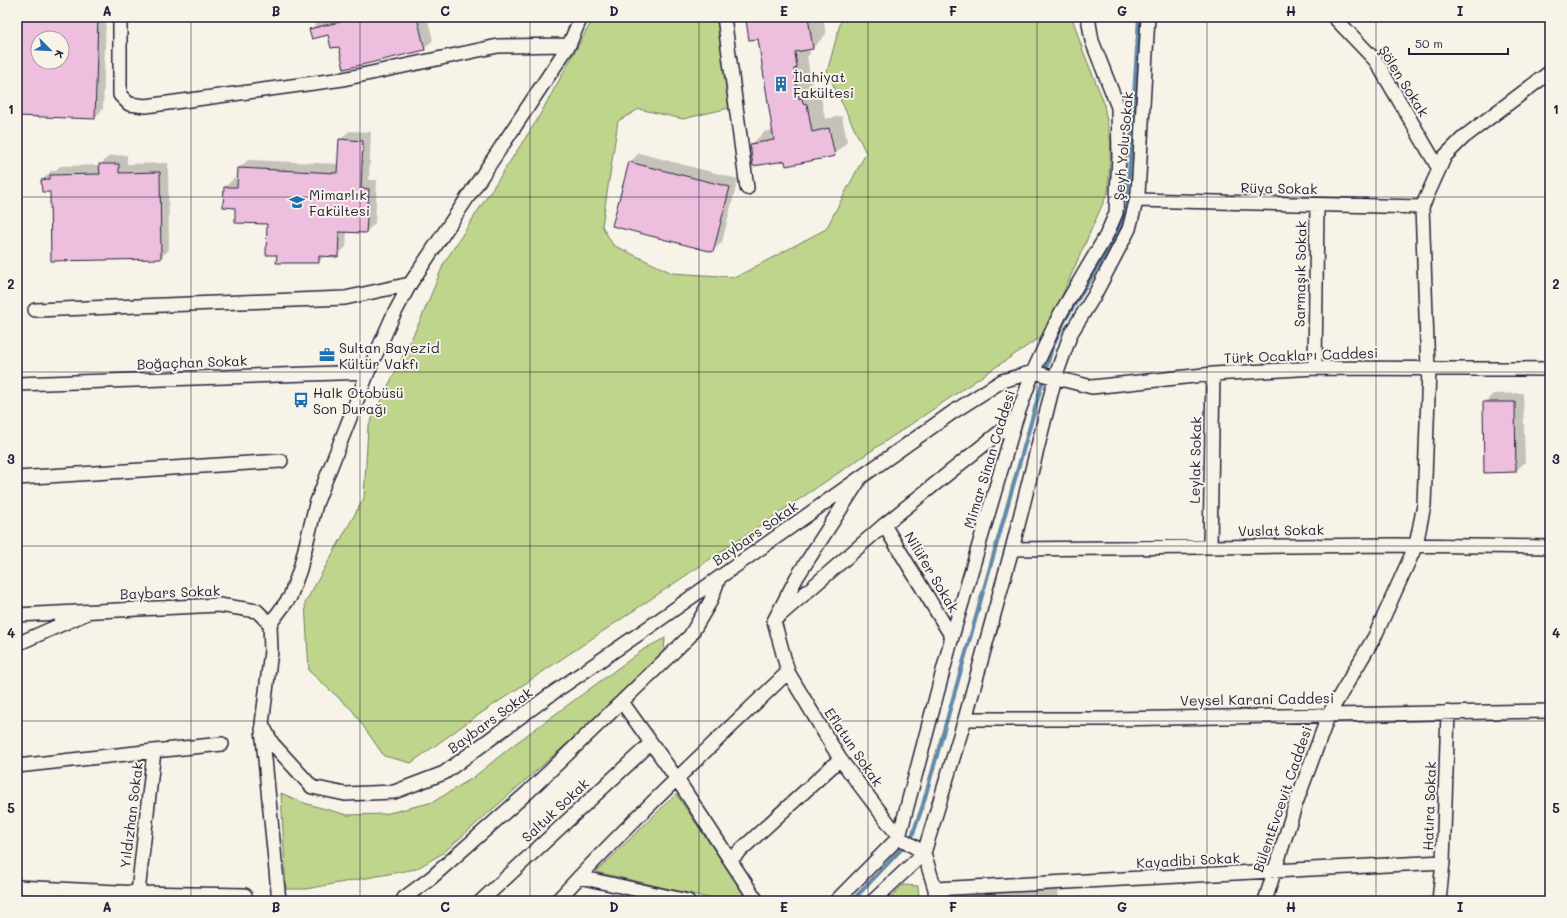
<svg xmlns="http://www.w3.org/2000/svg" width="1567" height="918" font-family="Mali,sans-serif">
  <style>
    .green { fill: #bed58b; stroke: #707c63 }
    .shadow { fill: #0003; fill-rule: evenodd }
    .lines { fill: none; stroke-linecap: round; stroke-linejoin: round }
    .stream { stroke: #6489a8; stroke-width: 4 }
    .building { fill: #eebedf; stroke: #22223b; fill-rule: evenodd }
    .minor-casing { stroke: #22223b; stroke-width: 16 }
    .minor { stroke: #f7f3e8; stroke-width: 13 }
    .grid { fill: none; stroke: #22223b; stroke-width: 1; stroke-opacity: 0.55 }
    .labels { text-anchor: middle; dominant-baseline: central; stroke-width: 4; stroke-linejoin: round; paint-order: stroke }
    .poi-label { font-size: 14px; fill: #22223b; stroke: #f7f3e8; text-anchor: start }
    .street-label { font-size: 14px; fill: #22223b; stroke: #f7f3e8 }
    .neatline { fill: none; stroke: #22223b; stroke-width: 1.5 }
    .grid-label { font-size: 13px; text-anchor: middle; font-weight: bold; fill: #22223b }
  </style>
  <rect width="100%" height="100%" fill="#f7f3e8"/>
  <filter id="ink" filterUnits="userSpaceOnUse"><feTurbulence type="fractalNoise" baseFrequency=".025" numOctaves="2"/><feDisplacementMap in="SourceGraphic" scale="8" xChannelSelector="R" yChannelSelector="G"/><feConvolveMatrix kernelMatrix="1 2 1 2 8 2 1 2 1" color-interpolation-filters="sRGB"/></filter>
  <g filter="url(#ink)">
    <!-- green -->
    <path class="green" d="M594,17H717L729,108L683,119L639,109L618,121L602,226L613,245L672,273L736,277L826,229L866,153L827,72L842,17H1072L1083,51L1103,100L1111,143L1108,192L1045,334L468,722L411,763L384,756L352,710L309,671L305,603L364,498L368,427L421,319L444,263L537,120Z
      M665,638L664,651L586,727L443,853L416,869L306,889H286L281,793L304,803L347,815L385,814L433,802L474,777L512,746L644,649Z
      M676,794L746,896V901H722L596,872Z
      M903,885L918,886L919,901H887Z"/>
    <!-- shadow -->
    <path class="shadow" d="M18,17H106L103,109L94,118L17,115ZM38,38H62V62H38Z
      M335,17H427L433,40L424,49L339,45L328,34L310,30L319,21Z
      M750,17H823L826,34L813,48H809L810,54L807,57L812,86H815L816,90L820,91L825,119L842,116L847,142L834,155L786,160L751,145L764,132L774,130L759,38L747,20Z
      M349,131L371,132L369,180H377L375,223L366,232L347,231L346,247L337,256H325L318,262L278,254L269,224L236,207L225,187L234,178L239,179V168L248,160L339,164L340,140Z
      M639,153L738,179L722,242L713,251L630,162Z
      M127,155V164L168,163L169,250L160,258L51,191L42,180L51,171H55L60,166L100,165L109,156Z
      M1523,393L1525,462L1516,471L1484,403L1493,394Z
      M1058,886L1059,898L1056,901H970V899L978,890Z"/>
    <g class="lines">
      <!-- stream -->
      <path class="stream" d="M852,901L911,839L922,808L1052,348L1065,320L1117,236L1127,206L1139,17"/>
    </g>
    <!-- building -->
    <path class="building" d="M17,17H98L95,119L17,116ZM38,38H62V62H38Z
      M361,17H417L425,50L344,69L339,47L331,48L328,35L312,39L309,29Z
      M762,17H808L813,49L795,52L797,68L794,69L799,99L802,98L803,103L807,104L812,132L829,128L835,156L786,166L785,161L753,166L750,144L774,140L758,39L749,40L746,20Z
      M339,139L363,141L361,188L369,189L366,233L339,232L338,257L319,256V263H276L277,255H266L267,224L235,223V208L223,207L224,187H237L238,168L337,173Z
      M629,162L730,187L713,252L612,226Z
      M99,164H119V173L160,172L161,259L51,261L50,192H42L41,180L50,179V175L100,174Z
      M1483,402H1515L1516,472L1484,473Z"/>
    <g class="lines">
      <defs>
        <path id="minor" d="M120,17V95L129,104L146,106L343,79L498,46L569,45
          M724,17L747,188
          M1334,17L1376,61L1439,169
          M1136,200L1422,207
          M35,310L345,298L410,284L569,45L581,17
          M1315,368L1317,205
          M1428,369L1422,207L1445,156L1464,137L1550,72
          M1033,372L1092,387L1213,374L1315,368L1550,369
          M17,384L368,372
          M17,478L281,461
          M884,525L952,637
          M1210,547L1213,374
          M1012,549L1395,545L1550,547
          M17,615L219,605L257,611L270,624L271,651L262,724L272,743L312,787L345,794L394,792L444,773L550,695L652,625L953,412L1002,381L1033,372
          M779,616L884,525L1016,419
          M270,624L290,597L300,569L316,504L368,372L392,318L410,284
          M17,644L85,614
          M788,672L840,759L899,837L924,853L935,889L936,901
          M622,702L677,779L757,901
          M965,719H1111L1550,711
          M262,729L279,901
          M154,751L222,744
          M17,766L154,751L137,901
          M730,860L840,759
          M579,877L688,901
          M17,887L138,893L245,895
          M935,889L1443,862
          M404,898L431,878L528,792L690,636L710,602L719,578
          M481,901L651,743
          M557,901C630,821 710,747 788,672L774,621L797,577L858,482
          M836,901L899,837L952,637L1016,419L1033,372L1059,316L1106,236L1116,213L1119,157L1118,107L1092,41L1088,17
          M873,901L924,853L965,719L1012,549L1055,378L1071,333L1094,296L1129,229L1138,194L1148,17
          M1265,901L1296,803L1329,714L1375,636L1416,545L1424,505L1429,369
          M1439,901L1443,862L1448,712"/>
      </defs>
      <!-- minor casing -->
      <use href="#minor" class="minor-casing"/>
      <!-- minor -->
      <use href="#minor" class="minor"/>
    </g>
  </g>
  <!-- grid -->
  <path class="grid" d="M191,17V901M360,17V901M530,17V901M699,17V901M868,17V901M1037,17V901M1207,17V901M1376,17V901M17,197H1550M17,372H1550M17,546H1550M17,721H1550"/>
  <!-- icons -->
  <defs>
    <symbol id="building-bare" viewBox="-9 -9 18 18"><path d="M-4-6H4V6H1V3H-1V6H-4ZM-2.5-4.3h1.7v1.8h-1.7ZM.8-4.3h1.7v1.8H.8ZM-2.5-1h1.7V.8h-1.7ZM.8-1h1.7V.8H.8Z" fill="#1f6fb2" stroke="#f7f3e8" stroke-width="2.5" paint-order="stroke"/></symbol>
    <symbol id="university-bare" viewBox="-9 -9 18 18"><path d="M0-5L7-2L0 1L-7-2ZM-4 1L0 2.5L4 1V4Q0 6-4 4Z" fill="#1f6fb2" stroke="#f7f3e8" stroke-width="2.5" paint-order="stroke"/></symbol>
    <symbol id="office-bare" viewBox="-9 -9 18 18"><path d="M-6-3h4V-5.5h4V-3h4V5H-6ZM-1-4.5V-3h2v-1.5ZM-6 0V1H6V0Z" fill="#1f6fb2" stroke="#f7f3e8" stroke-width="2.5" paint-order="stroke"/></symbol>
    <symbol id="bus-bare" viewBox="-9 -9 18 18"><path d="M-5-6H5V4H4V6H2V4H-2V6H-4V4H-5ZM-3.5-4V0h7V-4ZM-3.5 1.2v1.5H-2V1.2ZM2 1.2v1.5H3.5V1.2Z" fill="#1f6fb2" stroke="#f7f3e8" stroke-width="2.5" paint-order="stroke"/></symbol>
  </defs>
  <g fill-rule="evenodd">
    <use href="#building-bare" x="770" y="73" width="22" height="22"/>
    <use href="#university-bare" x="286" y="191" width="22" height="22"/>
    <use href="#office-bare" x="316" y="344" width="22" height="22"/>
    <use href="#bus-bare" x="290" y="389" width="22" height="22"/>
  </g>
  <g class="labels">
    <!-- poi labels -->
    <g class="poi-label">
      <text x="793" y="76">İlahiyat<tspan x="793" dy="16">Fakültesi</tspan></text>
      <text x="309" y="194">Mimarlık<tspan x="309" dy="16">Fakültesi</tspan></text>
      <text x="339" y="347">Sultan Bayezid<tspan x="339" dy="16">Kültür Vakfı</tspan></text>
      <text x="313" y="392">Halk Otobüsü<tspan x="313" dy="16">Son Durağı</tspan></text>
    </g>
    <!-- street labels -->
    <g class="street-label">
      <text transform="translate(1404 81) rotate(58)">Şölen Sokak</text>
      <text transform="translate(1123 146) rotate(-85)">Şeyh Yolu Sokak</text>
      <text transform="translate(1279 188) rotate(1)">Rüya Sokak</text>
      <text transform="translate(1300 274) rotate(-89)">Sarmaşık Sokak</text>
      <text transform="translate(1301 355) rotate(-2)">Türk Ocakları Caddesi</text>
      <text transform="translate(192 362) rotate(-2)">Boğaçhan Sokak</text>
      <text transform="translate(989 459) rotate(-73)">Mimar Sinan Caddesi</text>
      <text transform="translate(1195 460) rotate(-89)">Leylak Sokak</text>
      <text transform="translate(1281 530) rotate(-1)">Vuslat Sokak</text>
      <text transform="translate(755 533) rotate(-35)">Baybars Sokak</text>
      <text transform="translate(932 572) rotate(59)">Nilüfer Sokak</text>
      <text transform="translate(170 592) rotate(-2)">Baybars Sokak</text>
      <text transform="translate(1257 699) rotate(-1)">Veysel Karani Caddesi</text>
      <text transform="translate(490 720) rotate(-36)">Baybars Sokak</text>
      <text transform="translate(854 747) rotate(56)">Eflatun Sokak</text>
      <text transform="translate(1282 799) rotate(-71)">BülentEvcevit Caddesi</text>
      <text transform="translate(1429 806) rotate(-88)">Hatıra Sokak</text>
      <text transform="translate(555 810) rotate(-43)">Saltuk Sokak</text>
      <text transform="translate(131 815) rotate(-83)">Yıldızhan Sokak</text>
      <text transform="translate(1188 860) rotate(-3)">Kayadibi Sokak</text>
    </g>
  </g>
  <!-- margin -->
  <rect width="1567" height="918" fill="none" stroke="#f7f3e8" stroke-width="44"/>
  <!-- north arrow -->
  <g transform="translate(50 50) rotate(114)"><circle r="19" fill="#f7f3e8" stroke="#a29fa3"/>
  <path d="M0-3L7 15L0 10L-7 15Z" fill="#1f6fb2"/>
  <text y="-6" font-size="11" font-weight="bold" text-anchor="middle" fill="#22223b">K</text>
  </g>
  <!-- scale -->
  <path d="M1409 48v6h99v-6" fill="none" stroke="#22223b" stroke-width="2"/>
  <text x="1415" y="48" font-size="12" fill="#22223b" stroke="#f7f3e8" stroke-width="3" paint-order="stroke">50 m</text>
  <rect x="22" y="22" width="1523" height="874" class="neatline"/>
  <g class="grid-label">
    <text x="107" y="16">A</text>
    <text x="276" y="16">B</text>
    <text x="445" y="16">C</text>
    <text x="614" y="16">D</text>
    <text x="784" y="16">E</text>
    <text x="953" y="16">F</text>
    <text x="1122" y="16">G</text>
    <text x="1291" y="16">H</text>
    <text x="1460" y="16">I</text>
    <text x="11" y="114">1</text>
    <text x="1556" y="114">1</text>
    <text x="11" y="289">2</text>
    <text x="1556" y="289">2</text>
    <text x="11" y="464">3</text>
    <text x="1556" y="464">3</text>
    <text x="11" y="638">4</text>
    <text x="1556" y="638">4</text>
    <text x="11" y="813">5</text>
    <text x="1556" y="813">5</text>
    <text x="107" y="912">A</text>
    <text x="276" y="912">B</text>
    <text x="445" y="912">C</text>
    <text x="614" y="912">D</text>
    <text x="784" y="912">E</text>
    <text x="953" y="912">F</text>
    <text x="1122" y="912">G</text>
    <text x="1291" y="912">H</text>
    <text x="1460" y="912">I</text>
  </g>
</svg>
